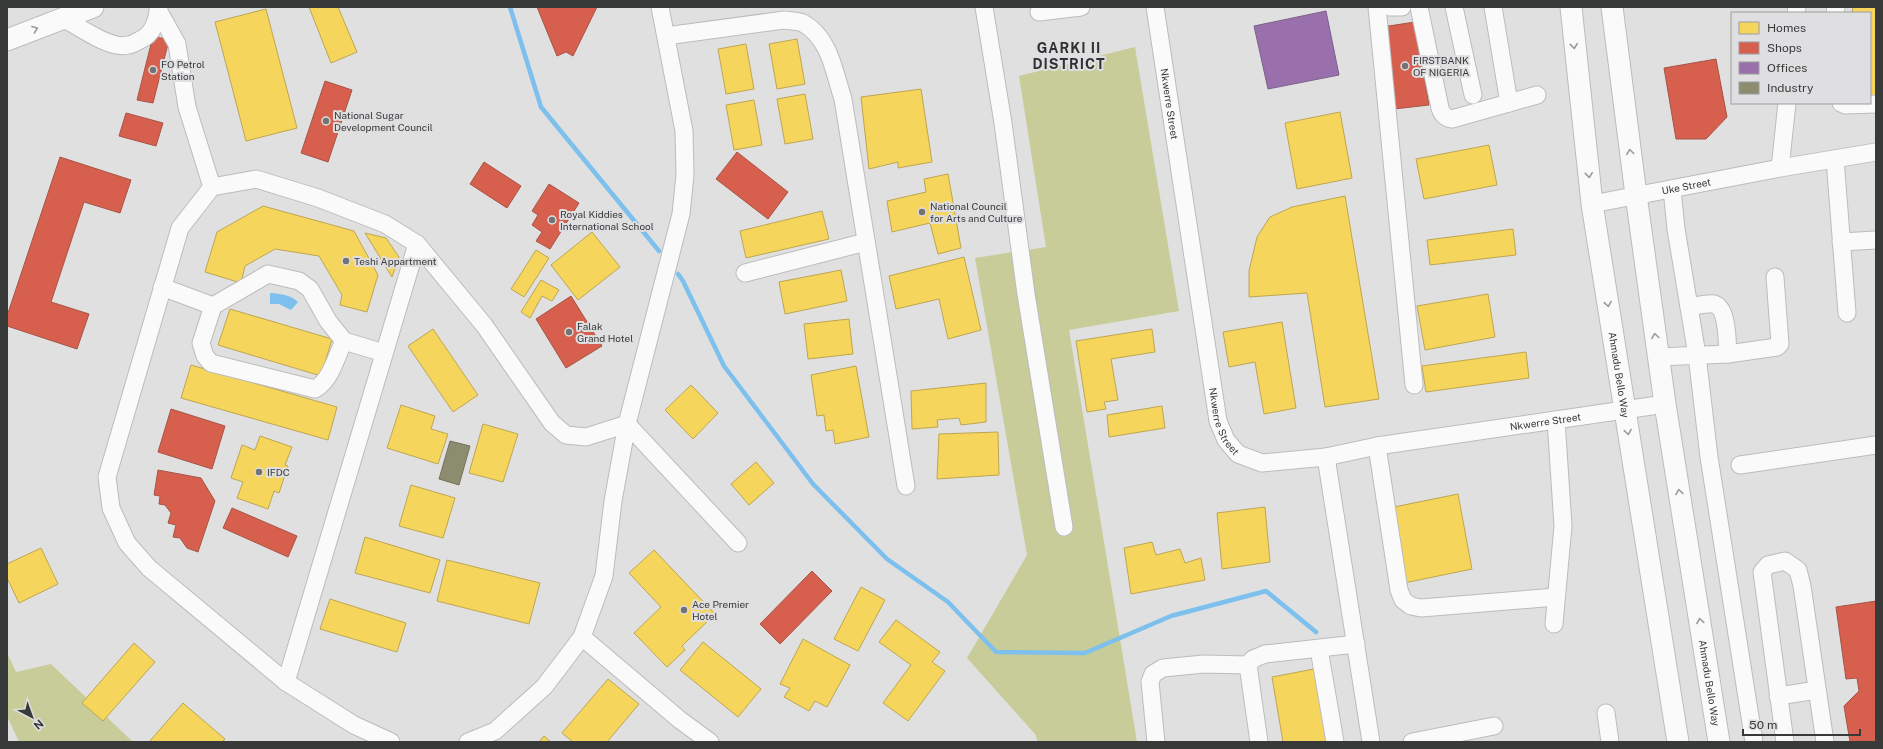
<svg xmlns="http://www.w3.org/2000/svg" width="1883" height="749" font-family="'Public Sans',sans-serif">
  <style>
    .green { fill: #c7cc98 }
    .water { fill: #7dc0ed }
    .homes { fill: #f6d55c; stroke: #bda652 }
    .shops { fill: #d6604d; stroke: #a75447 }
    .offices { fill: #9970ab; stroke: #7c6089 }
    .industry { fill: #8c8c6e; stroke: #73735e }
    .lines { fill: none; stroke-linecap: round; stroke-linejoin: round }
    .stream { stroke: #7dc0ed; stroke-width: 4.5 }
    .minor-casing { stroke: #bcbcbd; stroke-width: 19 }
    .major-casing { stroke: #bcbcbd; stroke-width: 23 }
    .minor { stroke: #fafafa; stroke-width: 17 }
    .major { stroke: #fafafa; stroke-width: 21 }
    .oneway { stroke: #999a9a }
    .poi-dot { fill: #737373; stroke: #dfdfe1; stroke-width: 1.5 }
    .labels { text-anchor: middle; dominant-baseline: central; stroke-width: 4; stroke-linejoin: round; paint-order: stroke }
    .poi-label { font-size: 10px; fill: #383939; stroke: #dfdfe1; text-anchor: start }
    .street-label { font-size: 10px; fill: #383939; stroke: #dfdfe1 }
    .district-label { font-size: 14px; font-weight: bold; letter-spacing: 1px; fill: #313133; stroke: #dfdfe1 }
  </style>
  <rect width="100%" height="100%" fill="#e0e0e0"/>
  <!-- green -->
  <path class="green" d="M1135,47L1179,311L1069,330L1137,742H1038L1035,734L967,658L1027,555L975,258L1046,247L1019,76Z
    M7,653L16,672L51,664L133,742H19L7,716Z"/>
  <!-- water -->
  <path class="water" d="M270,293C281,294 289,294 298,302L291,310L279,304H270Z"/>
  <!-- homes -->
  <path class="homes" d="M309,7H338L357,52L331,63Z
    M1853,7H1876V100L1870,99V13H1852Z
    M266,9L297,128L246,141L215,22Z
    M797,39L805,84L777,89L769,44Z
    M746,44L754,89L726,94L718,49Z
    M921,89L932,162L898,168V162L869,169L861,97Z
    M805,94L813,139L785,144L777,99Z
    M754,100L762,145L734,150L726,105Z
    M1340,112L1352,178L1297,189L1285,123Z
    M1489,145L1497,185L1424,199L1416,159Z
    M948,174L961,248L938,254L930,223L892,232L887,201L926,192L924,179Z
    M1345,196L1379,399L1325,407L1307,293L1249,297V271L1257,237L1270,217L1292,207Z
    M263,206L354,231L378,275L367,312L340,305L342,295L319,256L275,249L245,266L241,283L205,272L217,232Z
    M822,211L829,239L746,258L740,231Z
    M1513,229L1516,255L1430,265L1427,240Z
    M592,232L620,267L578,300L551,265Z
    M365,233L386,238L399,257L392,277Z
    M536,250L549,258L524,297L511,289Z
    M964,257L981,330L948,339L939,299L896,309L889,276Z
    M841,270L847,301L785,314L779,282Z
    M541,280L559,290L552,301L542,296L530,318L521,312Z
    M1488,294L1495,337L1425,350L1417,306Z
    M230,309L332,339L321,376L218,345Z
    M849,319L853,354L808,359L804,324Z
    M1282,322L1296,408L1264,414L1255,362L1229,367L1223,332Z
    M433,329L478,395L453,412L408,346Z
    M1152,329L1155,352L1111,359L1118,400L1104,402L1106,409L1087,412L1076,341Z
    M1526,352L1529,378L1426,392L1422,366Z
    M191,365L337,407L328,440L181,398Z
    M856,366L869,437L835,444L833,430L826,431L824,415L817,416L811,375Z
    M986,383V422L961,425L959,418L937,420L938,427L912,429L911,391Z
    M691,385L718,413L693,439L665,410Z
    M401,405L435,416L431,429L448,434L438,464L387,448Z
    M1162,406L1165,428L1109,437L1107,415Z
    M483,424L518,434L503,482L469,473Z
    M998,432L999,475L937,479L939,434Z
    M260,436L292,447L285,465L288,466L279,493L274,491L268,509L237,498L243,482L231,478L242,445L255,450Z
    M756,462L774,483L749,505L731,484Z
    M411,485L455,498L443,538L399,526Z
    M1458,494L1472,569L1404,583L1389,508Z
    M1265,507L1270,562L1222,569L1217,513Z
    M365,537L440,560L430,593L355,573Z
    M1152,542L1156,555L1180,549L1185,563L1201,558L1205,580L1131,594L1124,548Z
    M41,548L58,584L19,603L7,578V564Z
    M654,550L715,614L682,646L685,650L667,667L634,633L661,607L629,573Z
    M447,560L540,583L529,624L437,601Z
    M861,587L885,600L858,651L834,639Z
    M330,599L406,623L397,652L320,629Z
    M896,620L940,652L932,662L945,671L908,721L883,703L911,665L879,642Z
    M803,639L850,665L827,707L815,701L809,711L784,697L790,688L780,684Z
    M703,642L761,689L738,717L680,670Z
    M134,643L155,662L103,721L82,703Z
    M1314,669L1327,742H1283L1272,677Z
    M608,679L639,704L607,742H573L562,733Z
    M183,703L225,739L222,742H149Z
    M544,736L551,742H539Z"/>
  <!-- shops -->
  <path class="shops" d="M537,7H597L573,56L566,52L557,56Z
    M1415,22L1429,105L1394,109L1382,27Z
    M153,36L169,40L153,103L137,100Z
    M1716,59L1727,117L1706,139H1676L1664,68Z
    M325,81L352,90L328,162L301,153Z
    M126,113L163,123L156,146L119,136Z
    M737,152L788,192L768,219L716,179Z
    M60,157L131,180L120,213L84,202L51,302L89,314L77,349L7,326V316Z
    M484,162L521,186L507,208L470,184Z
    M549,184L579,203L550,249L536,241L542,232L532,225L538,215L532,211Z
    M571,296L602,346L566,368L536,319Z
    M171,409L225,426L212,469L158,452Z
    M158,470L201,478L215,501L198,552L187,548L180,538L173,537L176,525L168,523L171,513L165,505L159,504L160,496L154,495Z
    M232,508L297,536L288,557L223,528Z
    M812,571L832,591L780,644L760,624Z
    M1876,601V742H1850L1844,706L1859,691L1857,678L1846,679L1836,607Z"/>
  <!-- offices -->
  <path class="offices" d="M1326,11L1339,75L1268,89L1254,26Z"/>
  <!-- industry -->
  <path class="industry" d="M450,441L470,446L459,485L439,479Z"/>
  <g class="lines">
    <!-- stream -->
    <path class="stream" d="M510,7L541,107L659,251
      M678,274L683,281L724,366L813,484L887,559L948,602L996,652L1085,653L1171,616L1266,591L1316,632"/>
    <defs>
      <g id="minor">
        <path d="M984,7L1003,123L1026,294L1064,527"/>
        <path id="s1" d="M1155,7L1218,421L1226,440L1238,454L1262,463L1326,457L1377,446L1665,404"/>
        <path d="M1377,7L1414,385"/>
        <path d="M1389,7H1402"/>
        <path d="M1419,7L1440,108C1442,114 1445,118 1452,119L1537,95"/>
        <path d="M1454,7L1473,95"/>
        <path d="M1493,7L1509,103"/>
        <path d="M158,10L177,44L187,107L212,187"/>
        <path d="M1039,12L1081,7"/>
        <path d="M1796,13L1797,7"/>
        <path d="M1835,13L1836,7"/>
        <path d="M63,18C79,27 111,50 128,45C132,45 136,42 140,40C153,35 157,21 159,7"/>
        <path d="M666,36L784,20C790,21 798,21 803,23C830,38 834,72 843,99L906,486"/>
        <path d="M1841,103L1845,105L1876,104"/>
        <path d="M1835,159L1847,313"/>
        <path d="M1780,168L1787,103"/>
        <path d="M1672,189L1676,229L1697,355L1709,457L1754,742"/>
        <path id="s2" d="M1592,204L1780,168L1876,152"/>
        <path d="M1841,242L1876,240"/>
        <path d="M745,273L866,242"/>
        <path d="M162,287L213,306"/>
        <path d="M1689,307C1696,306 1707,303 1714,304C1728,308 1727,342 1728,354"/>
        <path d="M344,341C336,357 331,380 315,389L211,363L205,356L201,343L213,306L268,274L299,281L310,289L328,321L344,341L384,353"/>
        <path d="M1658,357L1728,354L1777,347L1780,344L1775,277"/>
        <path d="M1377,446L1399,590L1403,600L1411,606L1421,608L1556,597"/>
        <path d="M1326,457L1371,742"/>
        <path d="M1740,465L1876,445"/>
        <path d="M1554,624L1563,526L1556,420"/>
        <path d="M582,637L680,720L710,742"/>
        <path d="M1319,649L1335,742"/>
        <path d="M286,682L417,244"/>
        <path d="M1778,696L1817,690"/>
        <path d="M1606,713L1610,742"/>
        <path d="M391,742L354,725L286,682L149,568L127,543L111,508L107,477L180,228L212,187L256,179L318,198L385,224L417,244L484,325L552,423L566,435L586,437L627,424L738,543"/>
        <path d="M468,742L495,731L544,687L582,637L604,576L613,501L627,424L681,214L685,175L684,131L660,7"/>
        <path d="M1156,742L1150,682L1153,674L1163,668L1204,664L1248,665"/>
        <path d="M1259,742L1248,665L1253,659L1265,654L1356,644"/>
        <path d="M1412,742L1494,726"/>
        <path d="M1785,742L1762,572L1768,565L1785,561L1798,570L1802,586L1825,742"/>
      </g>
      <g id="major">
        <path id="s3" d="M1571,7L1592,204L1678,742"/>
        <path id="s4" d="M1612,7L1636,195L1665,404L1719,742"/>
        <path d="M7,40L93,7"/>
      </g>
    </defs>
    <!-- minor casing -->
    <use href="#minor" class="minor-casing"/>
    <!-- major casing -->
    <use href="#major" class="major-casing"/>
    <!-- minor -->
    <use href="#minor" class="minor"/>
    <!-- major -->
    <use href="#major" class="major"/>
  </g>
  <!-- one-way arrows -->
  <defs><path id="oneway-chevron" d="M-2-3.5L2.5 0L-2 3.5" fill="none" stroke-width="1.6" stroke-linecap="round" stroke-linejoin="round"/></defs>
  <g class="oneway">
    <use href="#oneway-chevron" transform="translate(35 29) rotate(-21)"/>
    <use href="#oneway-chevron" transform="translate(1574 46) rotate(84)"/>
    <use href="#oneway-chevron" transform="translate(1630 152) rotate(-98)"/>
    <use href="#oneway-chevron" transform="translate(1589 175) rotate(84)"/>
    <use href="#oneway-chevron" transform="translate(1608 304) rotate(81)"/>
    <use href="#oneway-chevron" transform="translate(1655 336) rotate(-98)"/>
    <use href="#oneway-chevron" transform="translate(1628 432) rotate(81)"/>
    <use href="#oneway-chevron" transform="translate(1679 492) rotate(-99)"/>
    <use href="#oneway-chevron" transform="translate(1700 621) rotate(-99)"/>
  </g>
  <!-- markers -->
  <g class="poi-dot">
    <circle cx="1405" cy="66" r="4"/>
    <circle cx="153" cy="70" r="4"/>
    <circle cx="326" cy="121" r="4"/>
    <circle cx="922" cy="212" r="4"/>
    <circle cx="552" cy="220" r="4"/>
    <circle cx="346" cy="261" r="4"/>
    <circle cx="569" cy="332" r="4"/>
    <circle cx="259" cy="472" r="4"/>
    <circle cx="684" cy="610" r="4"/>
  </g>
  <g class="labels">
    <!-- poi labels -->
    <g class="poi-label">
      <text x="1413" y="60">FIRSTBANK<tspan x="1413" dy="12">OF NIGERIA</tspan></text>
      <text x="161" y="64">FO Petrol<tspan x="161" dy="12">Station</tspan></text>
      <text x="334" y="115">National Sugar<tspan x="334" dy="12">Development Council</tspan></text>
      <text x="930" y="206">National Council<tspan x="930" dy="12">for Arts and Culture</tspan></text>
      <text x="560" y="214">Royal Kiddies<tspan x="560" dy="12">International School</tspan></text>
      <text x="354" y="261">Teshi Appartment</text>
      <text x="577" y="326">Falak<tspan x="577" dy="12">Grand Hotel</tspan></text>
      <text x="267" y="472">IFDC</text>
      <text x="692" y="604">Ace Premier<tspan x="692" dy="12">Hotel</tspan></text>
    </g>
    <!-- street labels -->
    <g class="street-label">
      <text stroke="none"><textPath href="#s1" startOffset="98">Nkwerre Street</textPath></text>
      <text stroke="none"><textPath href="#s2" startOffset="96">Uke Street</textPath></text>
      <text stroke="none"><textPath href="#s3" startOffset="371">Ahmadu Bello Way</textPath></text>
      <text stroke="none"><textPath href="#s1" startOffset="421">Nkwerre Street</textPath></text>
      <text stroke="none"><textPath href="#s1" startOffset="770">Nkwerre Street</textPath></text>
      <text stroke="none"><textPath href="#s4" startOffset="683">Ahmadu Bello Way</textPath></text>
    </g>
    <!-- district labels -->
    <g class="district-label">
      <text x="1069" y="48">GARKI II<tspan x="1069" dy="16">DISTRICT</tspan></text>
    </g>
  </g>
  <!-- border -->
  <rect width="1883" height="749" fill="none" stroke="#383939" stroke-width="16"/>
  <!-- legend -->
  <rect x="1731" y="12" width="140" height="92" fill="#dfdfe1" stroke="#9c9d9e"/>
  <rect x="1739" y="22" width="20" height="12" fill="#f6d55c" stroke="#9c9d9e"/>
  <text x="1767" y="32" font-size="12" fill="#383939">Homes</text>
  <rect x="1739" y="42" width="20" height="12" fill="#d6604d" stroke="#9c9d9e"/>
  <text x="1767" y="52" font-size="12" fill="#383939">Shops</text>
  <rect x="1739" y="62" width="20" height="12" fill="#9970ab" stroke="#9c9d9e"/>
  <text x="1767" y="72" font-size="12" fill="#383939">Offices</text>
  <rect x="1739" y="82" width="20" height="12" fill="#8c8c6e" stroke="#9c9d9e"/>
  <text x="1767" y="92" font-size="12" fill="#383939">Industry</text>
  <!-- north arrow -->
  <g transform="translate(32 717) rotate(139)" stroke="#dfdfe1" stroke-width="3" paint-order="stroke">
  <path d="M0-3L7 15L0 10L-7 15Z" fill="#383939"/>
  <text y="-6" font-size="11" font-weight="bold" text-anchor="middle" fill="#383939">N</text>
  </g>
  <!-- scale -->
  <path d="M1743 729v6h117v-6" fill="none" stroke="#383939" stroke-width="2"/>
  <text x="1749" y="729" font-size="12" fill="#383939" stroke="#dfdfe1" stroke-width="3" paint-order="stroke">50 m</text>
</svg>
